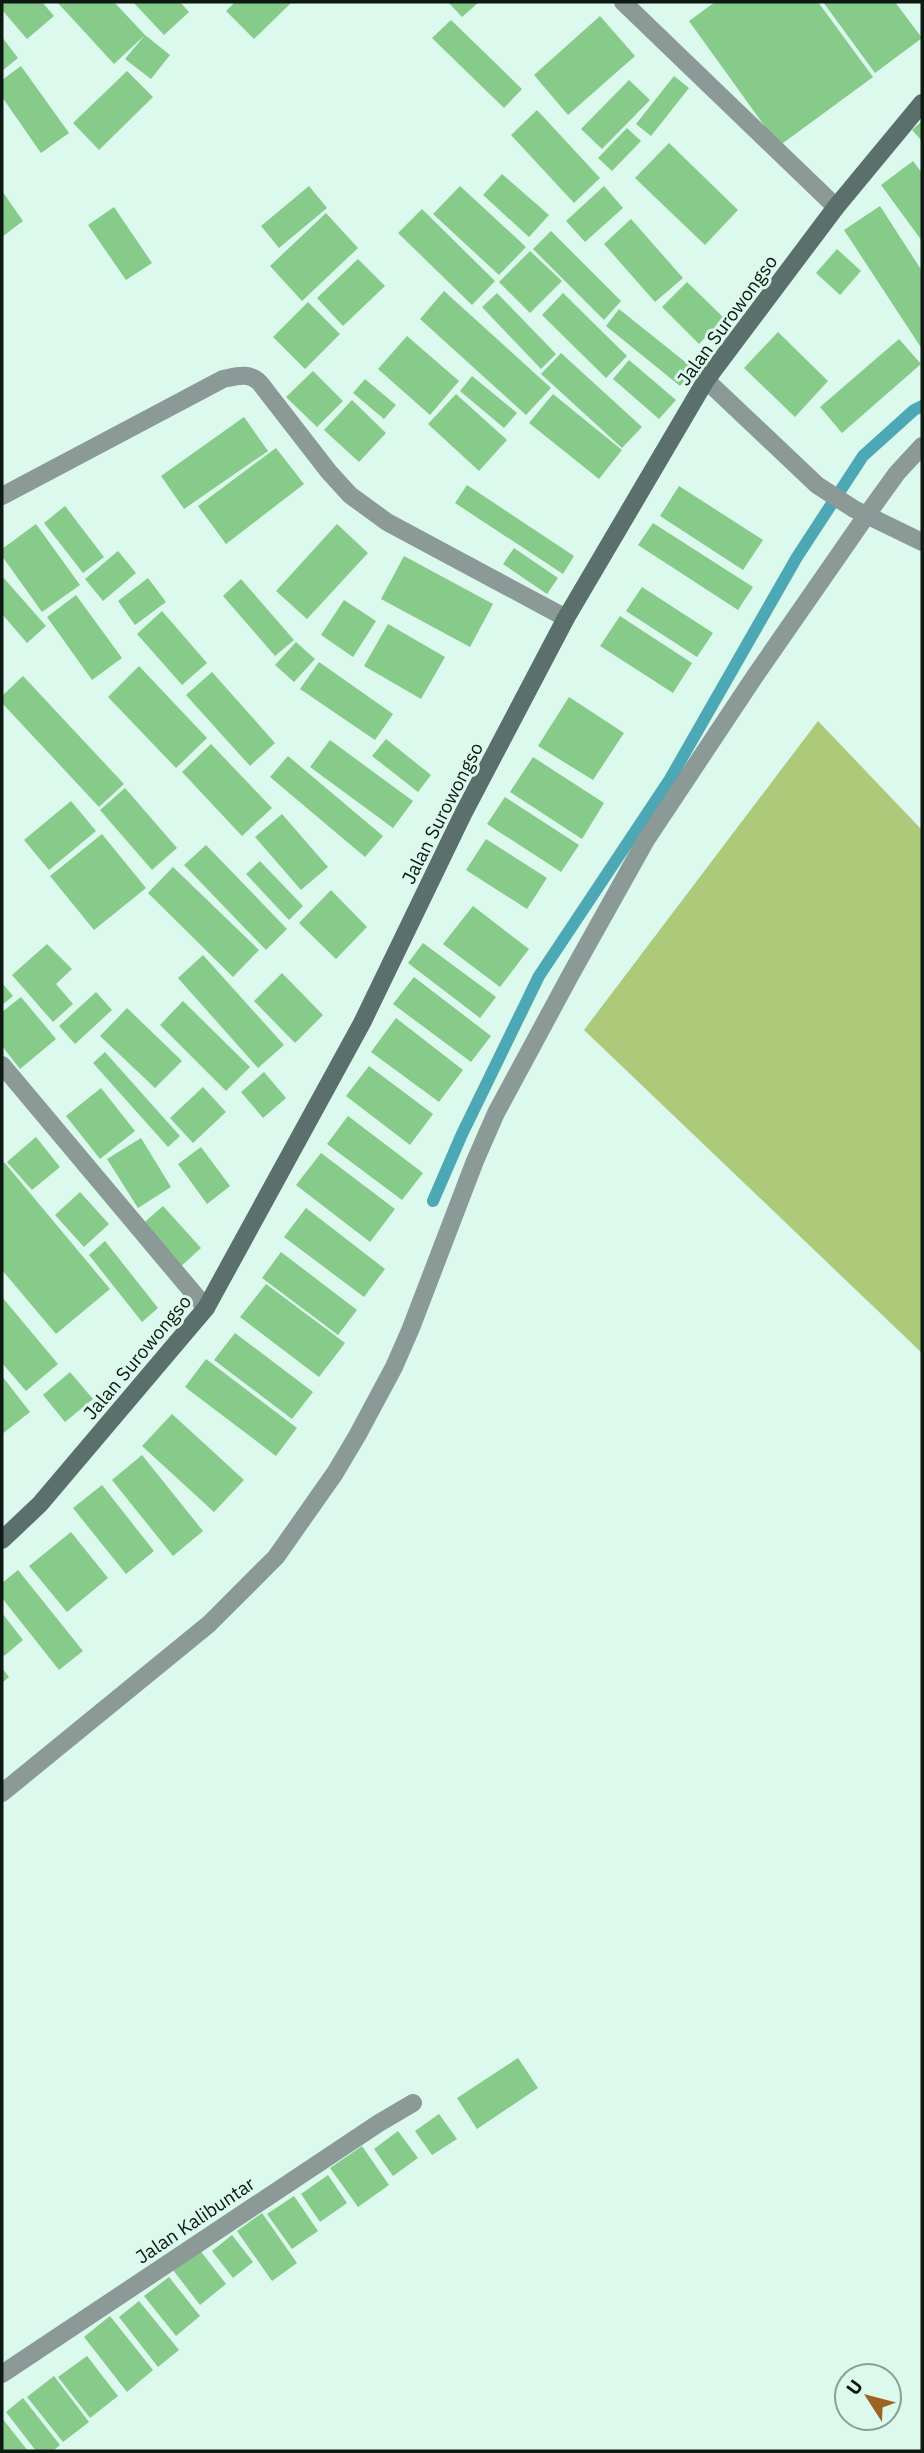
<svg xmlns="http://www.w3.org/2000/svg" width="924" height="2453" font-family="'IBM Plex Sans',sans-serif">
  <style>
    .green { fill: #acca7a }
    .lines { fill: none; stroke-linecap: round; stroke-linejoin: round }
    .stream { stroke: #4ca8b4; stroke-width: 12 }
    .building { fill: #86cb8a }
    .street { stroke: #8b9997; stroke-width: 18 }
    .secondary { stroke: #5b6f6c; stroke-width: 18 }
    .labels { text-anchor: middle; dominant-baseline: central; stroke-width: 6; stroke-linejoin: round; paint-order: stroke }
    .street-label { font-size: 19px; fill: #0e1914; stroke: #dbf9ec }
  </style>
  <rect width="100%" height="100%" fill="#dbf9ec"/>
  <!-- green -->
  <path class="green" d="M818,721L922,830V1353L584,1030Z"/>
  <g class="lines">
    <!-- stream -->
    <path class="stream" d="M433,1201L462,1134L539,976L670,779L797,557L863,456L914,410L922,406"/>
  </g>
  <!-- building -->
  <path class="building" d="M2,2H42L54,16L27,39L2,10Z
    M57,2H114L145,35L114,64Z
    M133,2H180L189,12L164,35Z
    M235,2H292L254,39L226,11Z
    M448,2H479L462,17Z
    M715,2H818L873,77L779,146L689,21Z
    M823,2H895L922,38L875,73Z
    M600,16L635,56L568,115L534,75Z
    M451,20L522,89L504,108L432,38Z
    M145,35L170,55L151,79L125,59Z
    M2,37L18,58L2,71Z
    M21,66L69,133L41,153L2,97V80Z
    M127,71L153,97L99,150L73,123Z
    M674,76L689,88L651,136L636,124Z
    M629,80L650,100L602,149L581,129Z
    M537,110L600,178L574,203L511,135Z
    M922,121V141L912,130Z
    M627,128L641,141L612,171L598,158Z
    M669,143L738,210L705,245L635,178Z
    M913,161L922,173V241L881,185Z
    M502,174L549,215L529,237L483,195Z
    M309,186L327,208L279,248L261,226Z
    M460,186L526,247L499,275L433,214Z
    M604,186L623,208L585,242L566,221Z
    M2,191L23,221L2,237Z
    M880,206L922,271V349L844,230Z
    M114,207L152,263L126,280L88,225Z
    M422,209L495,281L472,305L398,233Z
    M326,213L358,248L302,301L270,266Z
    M631,219L683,278L655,302L604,244Z
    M551,231L621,301L604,320L533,249Z
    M837,249L861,271L840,295L816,273Z
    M530,251L562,281L530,313L499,282Z
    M358,259L385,286L343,326L317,298Z
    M687,282L724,318L699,344L662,307Z
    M444,291L551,388L526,415L420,319Z
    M497,293L556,354L541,369L482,307Z
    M563,293L627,356L606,378L542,315Z
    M308,302L340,334L305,369L273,337Z
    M619,309L694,369L680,386L606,326Z
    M778,332L828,381L795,417L744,368Z
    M407,336L459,381L430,415L378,369Z
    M899,339L921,364L842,433L820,407Z
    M561,353L642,427L622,448L541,374Z
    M629,360L676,400L659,419L613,379Z
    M313,371L343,401L317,427L286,397Z
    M472,376L517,413L504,428L460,391Z
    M365,379L396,405L384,419L353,393Z
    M456,394L507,440L479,471L428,424Z
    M553,394L622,450L599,479L529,423Z
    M352,400L386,433L359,462L324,430Z
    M244,417L268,451L184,509L161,476Z
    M276,448L304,484L226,544L198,506Z
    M467,485L574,556L563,574L455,503Z
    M679,486L763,540L743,570L660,516Z
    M65,506L104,557L83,573L44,523Z
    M653,523L753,587L738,610L638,545Z
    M36,524L80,585L42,612L2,556V549Z
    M337,524L368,553L307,619L276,591Z
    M514,548L558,578L547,594L503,564Z
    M118,551L136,573L103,601L85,579Z
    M404,556L493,604L470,647L381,599Z
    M2,576L46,626L27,643L2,614Z
    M148,578L166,602L135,625L118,601Z
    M241,579L294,640L275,656L223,596Z
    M642,587L713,633L697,657L626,611Z
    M76,595L122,658L92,680L47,617Z
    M344,600L376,621L353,657L321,635Z
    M162,611L207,663L182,685L137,634Z
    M620,616L692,663L673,693L600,646Z
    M388,624L445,657L421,699L364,666Z
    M296,642L315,659L294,682L275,665Z
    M319,662L393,714L375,740L300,689Z
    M139,666L207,738L176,768L108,697Z
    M212,672L275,743L250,766L186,695Z
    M23,676L124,784L99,807L2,703V696Z
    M569,697L624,733L593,780L538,746Z
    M386,739L431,775L418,792L372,756Z
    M330,740L413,801L393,828L310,767Z
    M211,744L272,808L242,836L182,772Z
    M288,756L383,836L365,857L270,777Z
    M533,757L604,803L582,839L510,792Z
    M125,788L177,848L152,870L100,810Z
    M505,797L579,845L561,872L487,824Z
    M71,801L96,831L49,870L24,840Z
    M282,814L328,867L301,890L255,837Z
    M102,834L146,888L94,930L50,876Z
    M486,839L547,878L527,909L466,870Z
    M206,845L287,929L266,950L184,865Z
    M260,861L303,906L289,920L246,874Z
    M173,867L259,950L233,977L148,893Z
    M331,890L367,927L336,959L299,923Z
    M473,906L529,949L500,987L443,944Z
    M423,943L496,997L480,1018L408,963Z
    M47,944L72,969L56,984L73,1004L53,1022L12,975Z
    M203,955L284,1045L258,1068L178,978Z
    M282,973L323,1015L295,1043L254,1001Z
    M414,977L491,1036L471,1062L393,1004Z
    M2,983L13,996L2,1005Z
    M96,992L112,1010L75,1044L59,1026Z
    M21,997L56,1039L20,1069L2,1046V1012Z
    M183,1001L250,1067L226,1091L160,1025Z
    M127,1008L182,1061L155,1088L100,1036Z
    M396,1018L463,1070L439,1102L371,1052Z
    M105,1052L180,1136L168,1147L93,1063Z
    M369,1066L433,1114L410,1145L346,1096Z
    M264,1072L286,1098L263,1118L241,1092Z
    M203,1087L226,1112L193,1143L170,1118Z
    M101,1088L135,1131L100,1159L66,1116Z
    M348,1116L423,1173L402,1200L327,1144Z
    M36,1137L60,1167L32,1190L7,1162Z
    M141,1138L171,1187L138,1208L107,1159Z
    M201,1147L230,1186L207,1204L178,1164Z
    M321,1153L395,1209L370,1242L296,1185Z
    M4,1162L110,1289L56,1334L2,1270V1164Z
    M80,1192L109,1224L84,1247L55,1215Z
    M163,1206L201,1248L177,1270L139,1227Z
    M306,1208L385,1269L364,1297L284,1237Z
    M105,1241L158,1308L142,1322L89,1255Z
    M281,1252L357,1310L338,1335L262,1278Z
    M266,1284L345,1343L319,1377L240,1317Z
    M2,1297L58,1364L26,1391L2,1363Z
    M235,1333L313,1392L292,1419L214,1360Z
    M206,1359L297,1428L276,1456L185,1387Z
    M70,1372L93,1399L65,1422L43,1395Z
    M2,1376L30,1412L2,1434Z
    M172,1414L244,1480L214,1512L142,1446Z
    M142,1455L203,1531L173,1556L112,1480Z
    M102,1485L154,1551L126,1574L73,1508Z
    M71,1532L108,1578L67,1612L29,1566Z
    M18,1570L83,1651L59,1670L2,1598V1583Z
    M2,1613L23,1640L4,1656L2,1653Z
    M2,1668L9,1677L2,1683Z
    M518,2058L538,2088L477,2129L457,2098Z
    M439,2114L457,2139L432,2155L415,2131Z
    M398,2131L418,2158L393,2176L374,2149Z
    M362,2146L389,2185L358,2207L330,2168Z
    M328,2175L347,2203L320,2222L301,2194Z
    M294,2196L318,2231L292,2249L267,2214Z
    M262,2213L297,2263L272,2281L237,2231Z
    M232,2235L253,2262L233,2278L212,2251Z
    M199,2249L226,2284L200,2305L173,2270Z
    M169,2277L200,2316L176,2336L144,2296Z
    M139,2301L179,2350L158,2367L119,2317Z
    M110,2316L153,2370L127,2392L84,2337Z
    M87,2356L118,2396L90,2418L58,2377Z
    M54,2376L89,2422L63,2442L27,2397Z
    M23,2398L60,2445L53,2451H36L6,2412Z
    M2,2418L28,2451H2Z"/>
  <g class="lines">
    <!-- street -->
    <path class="street" d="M623,2L836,207
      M706,380L817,485L854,509L922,542
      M2,496L223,379C238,376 249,372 260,383L329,472L350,495L387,522L566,618
      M2,1065L206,1308
      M2,1793L209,1624L276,1557L335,1473L357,1436L394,1367L411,1328L475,1161L496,1113L571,974L646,840L755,676L866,516L897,473L922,446
      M2,2374L379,2123L413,2103"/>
    <!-- secondary -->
    <path class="secondary" d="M2,1540L40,1504L206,1308L362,1023L463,814L566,618L706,380L836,207L922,103"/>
  </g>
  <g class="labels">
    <!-- street labels -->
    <g class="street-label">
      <text transform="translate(727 320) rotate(-54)">Jalan Surowongso</text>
      <text transform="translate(442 813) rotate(-63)">Jalan Surowongso</text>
      <text transform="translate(137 1357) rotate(-50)">Jalan Surowongso</text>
      <text transform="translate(195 2220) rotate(-34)">Jalan Kalibuntar</text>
    </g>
  </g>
  <!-- border -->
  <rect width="924" height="2453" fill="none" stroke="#0e1914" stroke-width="7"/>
  <!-- north arrow -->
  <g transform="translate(868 2397) rotate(306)"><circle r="33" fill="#dbf9ec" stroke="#899f96" stroke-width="2"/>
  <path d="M0-5L12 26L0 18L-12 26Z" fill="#9e6323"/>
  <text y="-10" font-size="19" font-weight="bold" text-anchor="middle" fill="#0e1914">U</text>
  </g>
</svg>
